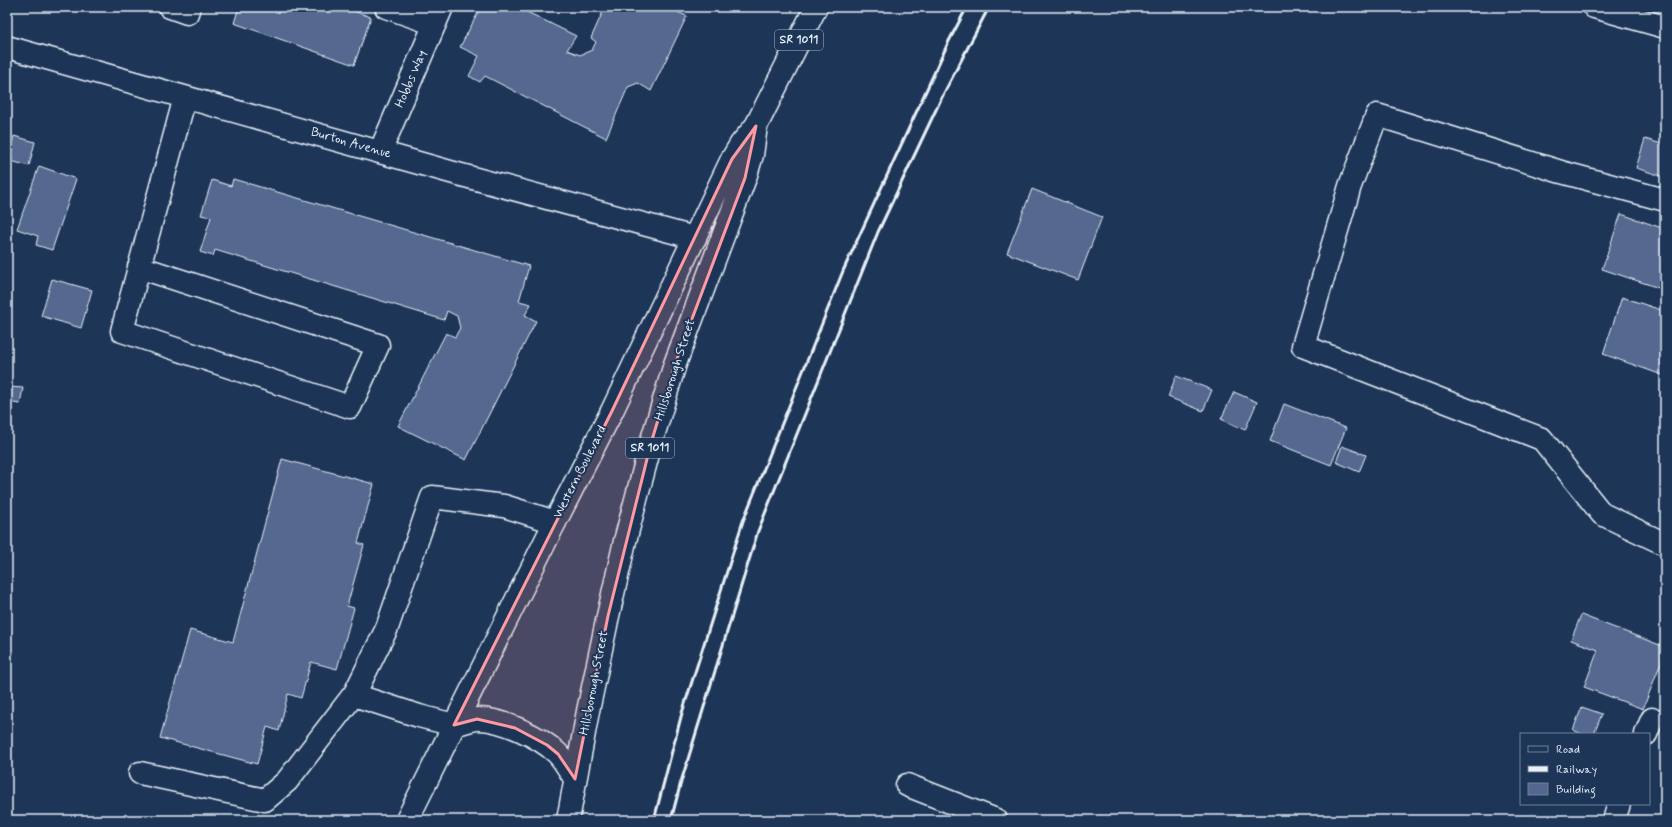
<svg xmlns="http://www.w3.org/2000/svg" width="1672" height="827" font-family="Mynerve,sans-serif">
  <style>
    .building { fill: #55678f; stroke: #e8f1f8 }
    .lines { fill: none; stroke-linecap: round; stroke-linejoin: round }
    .minor-casing { stroke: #e8f1f8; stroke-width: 25 }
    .major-casing { stroke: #e8f1f8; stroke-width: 25 }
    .minor { stroke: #1d3557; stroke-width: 22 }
    .major { stroke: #1d3557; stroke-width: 22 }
    .rail { stroke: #e8f1f8; stroke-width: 3 }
    .marked { fill: #ff9aa2; fill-opacity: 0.2; stroke: #ff9aa2; stroke-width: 3; stroke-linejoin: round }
    .labels { text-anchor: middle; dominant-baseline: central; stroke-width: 4; stroke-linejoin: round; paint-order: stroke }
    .shield { fill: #1d3557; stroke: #abb9c8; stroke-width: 1 }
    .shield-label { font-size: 12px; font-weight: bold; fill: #e8f1f8 }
    .street-label { font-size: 13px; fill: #e8f1f8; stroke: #1d3557 }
  </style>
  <rect width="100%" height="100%" fill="#1d3557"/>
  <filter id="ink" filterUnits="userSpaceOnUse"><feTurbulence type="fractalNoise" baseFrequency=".025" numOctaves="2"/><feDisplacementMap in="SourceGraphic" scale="8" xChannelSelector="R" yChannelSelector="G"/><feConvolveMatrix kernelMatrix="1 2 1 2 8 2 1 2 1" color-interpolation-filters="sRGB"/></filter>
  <g filter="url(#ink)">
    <!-- building -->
    <path class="building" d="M239,7H342L371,17L354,65L234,23Z
      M481,7H517L576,36L567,50L580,55L592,50L596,42L591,38L605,7H674L675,11L687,16L651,91L638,83L628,87L606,138L485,76L480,82L469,76L479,56L460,47Z
      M14,136L35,142L29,166L7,160Z
      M1645,139L1665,145V177L1636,168Z
      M39,166L76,179L52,250L36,245L38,236L17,229Z
      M233,179L529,266L519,301L531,304L525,315L536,321L466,460L398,426L446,333L455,337L460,328L457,316L447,311L444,320L215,250L213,256L200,252L211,217L201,215L212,180L231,186Z
      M1032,189L1102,217L1078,280L1007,253Z
      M1621,214L1665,229V290L1602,269Z
      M52,279L92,290L81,328L41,316Z
      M1622,297L1664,311L1665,307V376L1603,354Z
      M1176,376L1212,390L1203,411L1168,397Z
      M10,387L23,388L20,404L7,402Z
      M1234,392L1257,402L1245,430L1221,419Z
      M1284,404L1346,428L1331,465L1270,441Z
      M1342,446L1366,455L1359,472L1336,462Z
      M282,459L374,484L358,543L364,545L347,606L354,608L337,669L311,662L301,698L288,694L279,731L267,727L257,764L160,738L190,630L233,642Z
      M1581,615L1665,647V652L1643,709L1584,687L1598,650L1571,640Z
      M1582,707L1602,714L1594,734H1582L1573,730Z"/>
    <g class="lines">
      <defs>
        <path id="minor" d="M170,7L187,13L189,7
          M386,7L435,24
          M1594,7L1665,27
          M7,47L454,173L695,238
          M380,152L442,7
          M1665,200L1561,172L1377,115L1350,186L1303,346L1542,439L1602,514L1665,544
          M139,267L378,345L350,407L122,331L185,97
          M354,695L419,716L454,725
          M1646,734L1652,719
          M140,773L265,800L287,781L355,693L387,628L432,497L504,506L555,522
          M907,785L996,820
          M1614,820L1619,804"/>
        <path id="major" d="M454,725C462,723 471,719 478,719C503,719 540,737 557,753C564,760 570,771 575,779
          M407,820L555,522L612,411L732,159L741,144L755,127
          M568,820L588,711L608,616L625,541L651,443L675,364L745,178L752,155L756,126L816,7"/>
      </defs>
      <!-- minor casing -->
      <use href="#minor" class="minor-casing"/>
      <!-- major casing -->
      <use href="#major" class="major-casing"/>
      <!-- minor -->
      <use href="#minor" class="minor"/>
      <!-- major -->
      <use href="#major" class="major"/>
      <!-- rail -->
      <path class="rail" d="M654,820L682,713L743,521L843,271L949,41L967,7
        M671,820L681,782L758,531L878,232L942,97L989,7"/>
    </g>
  </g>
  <!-- marked area -->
  <path class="marked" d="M756,126L745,178L675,364L651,443L608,616L575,779L558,754L547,745L515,728L477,719L454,725L612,411L732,159Z"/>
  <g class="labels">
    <!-- shield labels -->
    <g class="shield">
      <rect x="775" y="30" width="48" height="20" rx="3"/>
      <rect x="626" y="438" width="48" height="20" rx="3"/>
    </g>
    <g class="shield-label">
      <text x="799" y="40">SR 1011</text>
      <text x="650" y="448">SR 1011</text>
    </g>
    <!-- street labels -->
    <g class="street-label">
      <text transform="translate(411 79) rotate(-67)">Hobbs Way</text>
      <text transform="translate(351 143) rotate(16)">Burton Avenue</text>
      <text transform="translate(675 370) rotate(-72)">Hillsborough Street</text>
      <text transform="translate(580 472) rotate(-63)">Western Boulevard</text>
      <text transform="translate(594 683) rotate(-79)">Hillsborough Street</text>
    </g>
  </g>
  <!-- margin -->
  <rect width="1672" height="827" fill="none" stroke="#1d3557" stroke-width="24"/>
  <rect x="12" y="12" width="1648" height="803" fill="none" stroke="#e8f1f8" stroke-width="1.5" filter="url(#ink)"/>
  <!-- legend -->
  <rect x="1520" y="733" width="130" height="72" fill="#1d3557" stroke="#6e8097"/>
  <rect x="1528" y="746" width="20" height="6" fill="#1d3557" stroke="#6e8097"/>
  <text x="1556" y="753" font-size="12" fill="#e8f1f8">Road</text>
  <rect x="1528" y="766" width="20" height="6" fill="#e8f1f8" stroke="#6e8097"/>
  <text x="1556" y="773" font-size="12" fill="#e8f1f8">Railway</text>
  <rect x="1528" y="783" width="20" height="12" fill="#55678f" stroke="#6e8097"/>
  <text x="1556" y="793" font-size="12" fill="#e8f1f8">Building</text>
</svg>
